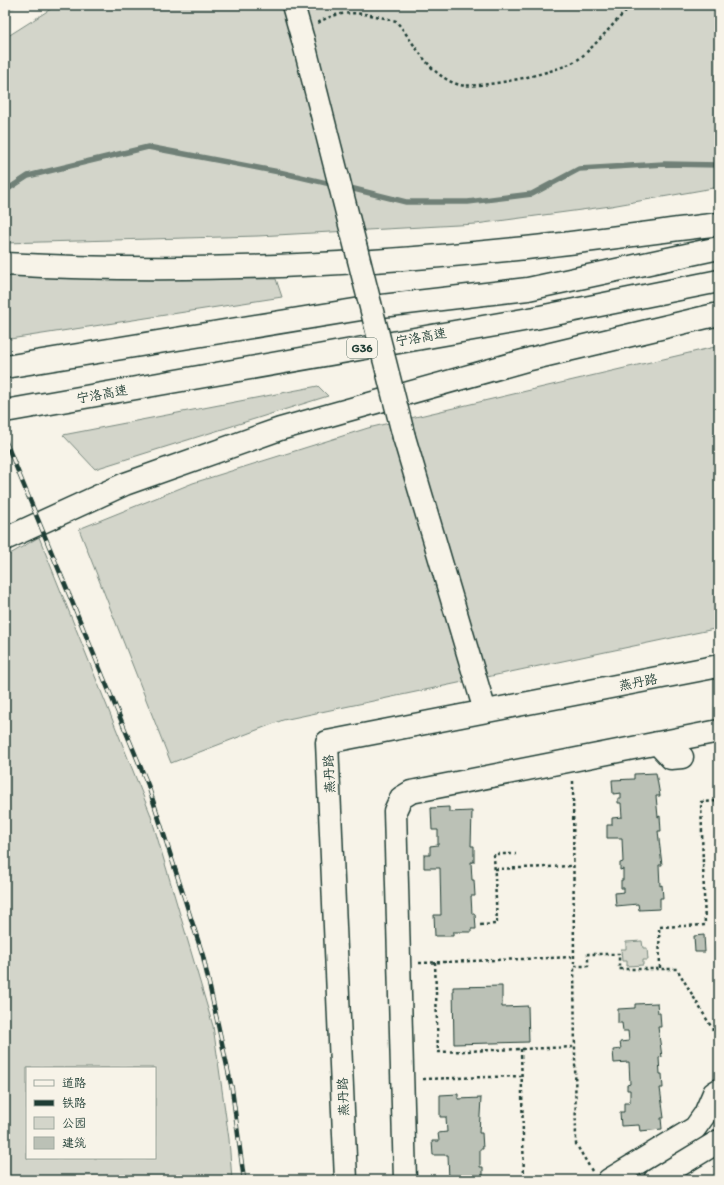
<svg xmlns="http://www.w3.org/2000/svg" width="724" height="1185" font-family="Itim,'LXGW WenKai TC',sans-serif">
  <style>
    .built { fill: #e5e4d9 }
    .green { fill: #d3d5ca; stroke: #79897f; fill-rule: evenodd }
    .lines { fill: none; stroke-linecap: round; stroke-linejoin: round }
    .stream { stroke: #6f8077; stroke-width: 5.5 }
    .building { fill: #bbc1b6; stroke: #1f3d34 }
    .minor-casing { stroke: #1f3d34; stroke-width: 25 }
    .highway-casing { stroke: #1f3d34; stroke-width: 25 }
    .path { stroke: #1f3d34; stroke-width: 2.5; stroke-dasharray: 3 3; stroke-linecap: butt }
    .minor { stroke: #f7f3e8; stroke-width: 22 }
    .highway { stroke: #f7f3e8; stroke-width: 22 }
    .rail-casing { stroke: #1f3d34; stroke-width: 4.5 }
    .rail { stroke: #f7f3e8; stroke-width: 3; stroke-dasharray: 9; stroke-linecap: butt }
    .minor-bridge-casing { stroke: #1f3d34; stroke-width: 25; stroke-linecap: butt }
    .minor-bridge { stroke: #f7f3e8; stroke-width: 22 }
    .labels { text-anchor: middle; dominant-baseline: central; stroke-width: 3.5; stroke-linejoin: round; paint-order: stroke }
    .shield { fill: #f7f3e8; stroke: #60746a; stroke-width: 1 }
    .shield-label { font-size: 12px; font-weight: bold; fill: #1f3d34 }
    .street-label { font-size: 13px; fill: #1f3d34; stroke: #f7f3e8 }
  </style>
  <rect width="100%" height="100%" fill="#f7f3e8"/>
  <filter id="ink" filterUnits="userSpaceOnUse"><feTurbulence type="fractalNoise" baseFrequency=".025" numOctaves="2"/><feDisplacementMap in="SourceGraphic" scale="8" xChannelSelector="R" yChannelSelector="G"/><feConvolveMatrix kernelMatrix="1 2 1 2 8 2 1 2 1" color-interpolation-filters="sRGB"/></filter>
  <g filter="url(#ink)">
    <!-- built -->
    <path class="built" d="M5,5H20L5,15Z"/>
    <!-- green -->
    <path class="green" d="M57,5H719V187L611,206L476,224L258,236L5,243V38Z
      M5,276L276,279L282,297L10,339L5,324Z
      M719,346V628L283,720L171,763L79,529L193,483L368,428Z
      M318,386L328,396L95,469L63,435Z
      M39,537L150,813L213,1026L229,1139L232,1180H5V557ZM27,1068H155V1158H27Z
      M642,941L643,948H647L648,960H643V965L627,966V961H622L621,949H626V942Z"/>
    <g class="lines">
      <!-- stream -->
      <path class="stream" d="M346,187L406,202H468L532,194L579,169L664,164L719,165
        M5,191L28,176L148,147L279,172L335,185"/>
    </g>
    <!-- building -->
    <path class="building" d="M656,773L660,796H656L658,817L660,816L661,831H658L662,865H659L660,886L662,885L663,898H660V909L639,910L638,904L616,906L615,893L624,892V888H621V880H623V869L620,870V863L623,862L622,838H607V825H612V818L622,817L621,803H618V798H621V793L613,794L612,780L634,779V774Z
      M449,807V812L472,811L471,846H474V862H471L472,880H474L475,896H471L472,914H475L476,929H471V932H453V936H435L434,915H441L440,868H424V855H430V846L438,845V830H432L431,808Z
      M716,885H719V918Z
      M704,935L705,952H695L694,936Z
      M502,986V1007L528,1006L529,1042L454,1044L453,987Z
      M657,1003L658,1013H660L661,1027H658L662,1057L659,1058L660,1074H662L663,1088H660L664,1118H661L662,1129L640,1131L639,1125L621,1126L620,1112H624V1103H630V1090H627V1085L630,1084L629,1062L614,1063L613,1050L621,1049L620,1042L629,1041L628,1031H623L622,1023H618V1009L635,1008V1004Z
      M458,1094V1099L481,1098L479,1133H482L483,1149H480V1167H483V1180H449L448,1155H433L432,1141H439L438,1133L447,1132L446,1117H440V1095Z"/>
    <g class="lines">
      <defs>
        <path id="minor" d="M293,5L303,40
          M404,437L485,711
          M657,743L671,758L682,757
          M346,1180L327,742L719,666
          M405,1180L395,811L401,798L411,792L719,731
          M609,1180L695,1128L705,1114L714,1093L719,1090
          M655,1180L719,1141"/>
        <path id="highway" d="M5,264C178,274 353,266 526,248C590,241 655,232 719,224
          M5,367L373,307L528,289L719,248
          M5,411L535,318L719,281
          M5,539L125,484L280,429L530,359L719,314"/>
      </defs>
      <!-- minor casing -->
      <use href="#minor" class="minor-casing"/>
      <!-- highway casing -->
      <use href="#highway" class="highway-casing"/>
      <!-- path -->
      <path class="path" d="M318,23C342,7 370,14 396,21C409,36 427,68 443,77C447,80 455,84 460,85C482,89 563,72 580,58C599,42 614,22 632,5
        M573,781L574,966
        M495,869L573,866
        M480,925L497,924L494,854H516
        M435,962L438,1052L575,1047
        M419,963L574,957
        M660,968L659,927L705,925L701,802L719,801
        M521,1049L524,1180
        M423,1079L521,1076
        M592,1171L576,1144L574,966H588V954H619V969H677L719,1040"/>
      <!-- minor -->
      <use href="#minor" class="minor"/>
      <!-- highway -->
      <use href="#highway" class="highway"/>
      <defs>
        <path id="rail" d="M5,440L148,785L203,956L232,1089L244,1180"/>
      </defs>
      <!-- rail casing -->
      <use href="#rail" class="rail-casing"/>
      <!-- rail -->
      <use href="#rail" class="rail"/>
      <defs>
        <path id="minor-bridge" d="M303,40L404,437"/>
      </defs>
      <!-- minor-bridge casing -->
      <use href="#minor-bridge" class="minor-bridge-casing"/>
      <!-- minor-bridge -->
      <use href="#minor-bridge" class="minor-bridge"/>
    </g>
  </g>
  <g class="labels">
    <!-- shield labels -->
    <rect class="shield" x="347" y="338" width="30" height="20" rx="3"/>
    <g class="shield-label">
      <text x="362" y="348">G36</text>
    </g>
    <!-- street labels -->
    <g class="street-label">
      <text transform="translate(421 337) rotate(-10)">宁洛高速</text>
      <text transform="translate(102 394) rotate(-10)">宁洛高速</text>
      <text transform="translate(638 682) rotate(-11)">燕丹路</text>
      <text transform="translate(329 774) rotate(-93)">燕丹路</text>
      <text transform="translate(343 1097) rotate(-92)">燕丹路</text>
    </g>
  </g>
  <!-- margin -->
  <rect width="724" height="1185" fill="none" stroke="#f7f3e8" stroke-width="20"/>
  <rect x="10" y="10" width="704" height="1165" fill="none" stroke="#1f3d34" stroke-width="1.5" filter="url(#ink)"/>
  <!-- legend -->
  <rect x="26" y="1067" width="130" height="92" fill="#f7f3e8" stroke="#a1aaa0"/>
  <rect x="34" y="1080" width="20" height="6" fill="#f7f3e8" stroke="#a1aaa0"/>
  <text x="62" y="1087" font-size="12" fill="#1f3d34">道路</text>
  <rect x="34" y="1100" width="20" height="6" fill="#1f3d34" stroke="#a1aaa0"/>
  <text x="62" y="1107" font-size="12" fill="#1f3d34">铁路</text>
  <rect x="34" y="1117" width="20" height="12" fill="#d3d5ca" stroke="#a1aaa0"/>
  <text x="62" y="1127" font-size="12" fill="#1f3d34">公园</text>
  <rect x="34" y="1137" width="20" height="12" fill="#bbc1b6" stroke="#a1aaa0"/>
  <text x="62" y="1147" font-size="12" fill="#1f3d34">建筑</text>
</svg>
